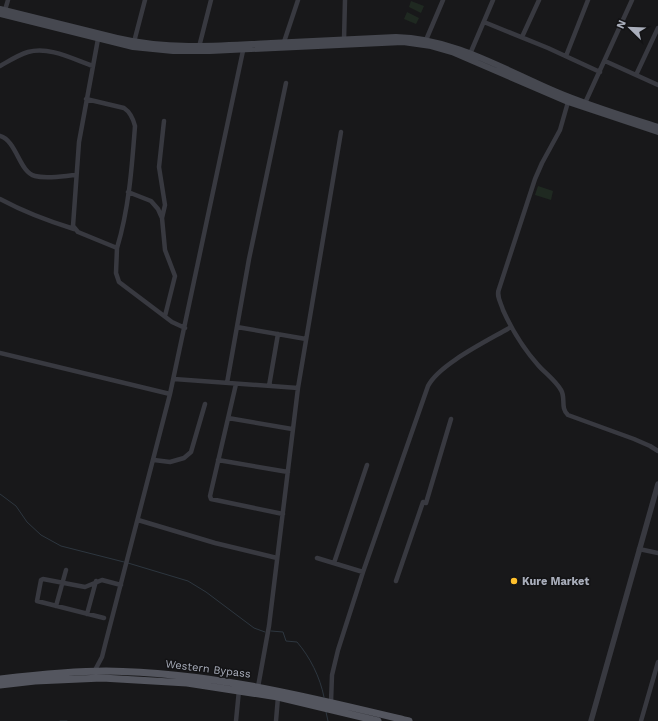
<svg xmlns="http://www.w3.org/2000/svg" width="658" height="721" font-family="'Work Sans',sans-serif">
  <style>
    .green { fill: #1f2921 }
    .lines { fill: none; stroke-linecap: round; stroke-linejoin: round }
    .stream { stroke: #2d363f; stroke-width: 1 }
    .minor { stroke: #383940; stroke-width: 4.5 }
    .tertiary { stroke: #383940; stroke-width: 5.5 }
    .secondary { stroke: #464850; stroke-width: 6 }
    .primary { stroke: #54565f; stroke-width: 7 }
    .poi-dot { fill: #ffc02c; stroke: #131315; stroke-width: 1.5 }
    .labels { text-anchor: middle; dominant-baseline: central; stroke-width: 3; stroke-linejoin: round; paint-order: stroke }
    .poi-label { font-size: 11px; font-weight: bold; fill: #a9aebb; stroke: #131315; text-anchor: start }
    .street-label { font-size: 11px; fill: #a9aebb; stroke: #131315 }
  </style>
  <rect width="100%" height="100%" fill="#18181a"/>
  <!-- green -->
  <path class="green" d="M411,1L424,6L421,13L409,7Z
    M407,12L419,18L416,24L404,19Z
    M538,186L553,191L551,200L535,195Z"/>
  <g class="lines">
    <!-- stream -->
    <path class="stream" d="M0,494L16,506L27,522L41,535L61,546L124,562
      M128,563L188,581L206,592L254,628L265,632
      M271,631L283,632L286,641L297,642C310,657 320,677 324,697
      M326,712L328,721
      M60,721H67"/>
    <!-- minor -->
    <path class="minor" d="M5,10L8,0
      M484,22L548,48L600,72
      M522,37L539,0
      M98,39L79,142L73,226L78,232L117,248L116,273L119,282L172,322L185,328
      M344,40L345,0
      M426,40L443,0
      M134,42L145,0
      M284,42L298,0
      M199,47L211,0
      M470,54L493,0
      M566,56L588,0
      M605,61L658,85
      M0,66C9,61 18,55 28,52C49,46 73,59 93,66
      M636,75L658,28
      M86,99L124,108C130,112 133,118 135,126C132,166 129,209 117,248
      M568,102L560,130L542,163L535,179L499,289C496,296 501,303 503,310C512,330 523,348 538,365C545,373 555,380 561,390C566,398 560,408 568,415L634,439L650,446L658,451
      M585,103L632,0
      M0,136C17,141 19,172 35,176C47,179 63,176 76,175
      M128,192L151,201L158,209L162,218L165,250L175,276L165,316
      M0,199C24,212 48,221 74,229
      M162,218L165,205L159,167L164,121
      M237,327L306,339
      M0,353L170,394
      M174,379L298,388
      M227,383L249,259L286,83
      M236,384L210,496L211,499L283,514
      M269,386L278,334
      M228,418L292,429
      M154,460L170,462L184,458L191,452L205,404
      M218,460L288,472
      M426,503L451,419
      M138,520L215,543L277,558
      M639,549L658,553
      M317,558L363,572
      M334,563L367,465
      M396,581L423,502
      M56,606L66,570
      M87,614L96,581
      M104,618L37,601L41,580L43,579L85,587L102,580L121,585
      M94,672L102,657L105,645L170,394L244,46
      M258,687L269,626L298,388L341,132
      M331,702L332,675L338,650L363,572L428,386C439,364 489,340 511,327
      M236,721L239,690
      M276,721L278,697
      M641,721L658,662"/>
    <!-- tertiary -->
    <path class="tertiary" d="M591,721L658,484"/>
    <!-- secondary -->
    <path class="secondary" d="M0,9L117,38C168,50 219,46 271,43C312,41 354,39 396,37C453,38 505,70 557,92C590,106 624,116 658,127
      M0,14L133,47L173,51H210L403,42L431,46L452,52L568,102L658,132"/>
    <!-- primary -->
    <path class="primary" d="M0,679C35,675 71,671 106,671C209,672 309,697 409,721
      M0,685L35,681L102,678L187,683L278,697L378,721"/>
  </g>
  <!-- markers -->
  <circle class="poi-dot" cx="514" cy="581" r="4"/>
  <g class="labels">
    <!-- poi labels -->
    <g class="poi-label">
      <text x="522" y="581">Kure Market</text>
    </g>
    <!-- street labels -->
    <g class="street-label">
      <text transform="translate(208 669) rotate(7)">Western Bypass</text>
    </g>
  </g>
  <!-- north arrow -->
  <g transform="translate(630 28) rotate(293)" stroke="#131315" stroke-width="3" paint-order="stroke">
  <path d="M0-3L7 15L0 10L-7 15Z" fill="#a9aebb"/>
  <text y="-6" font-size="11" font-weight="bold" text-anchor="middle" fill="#a9aebb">N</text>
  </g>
</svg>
